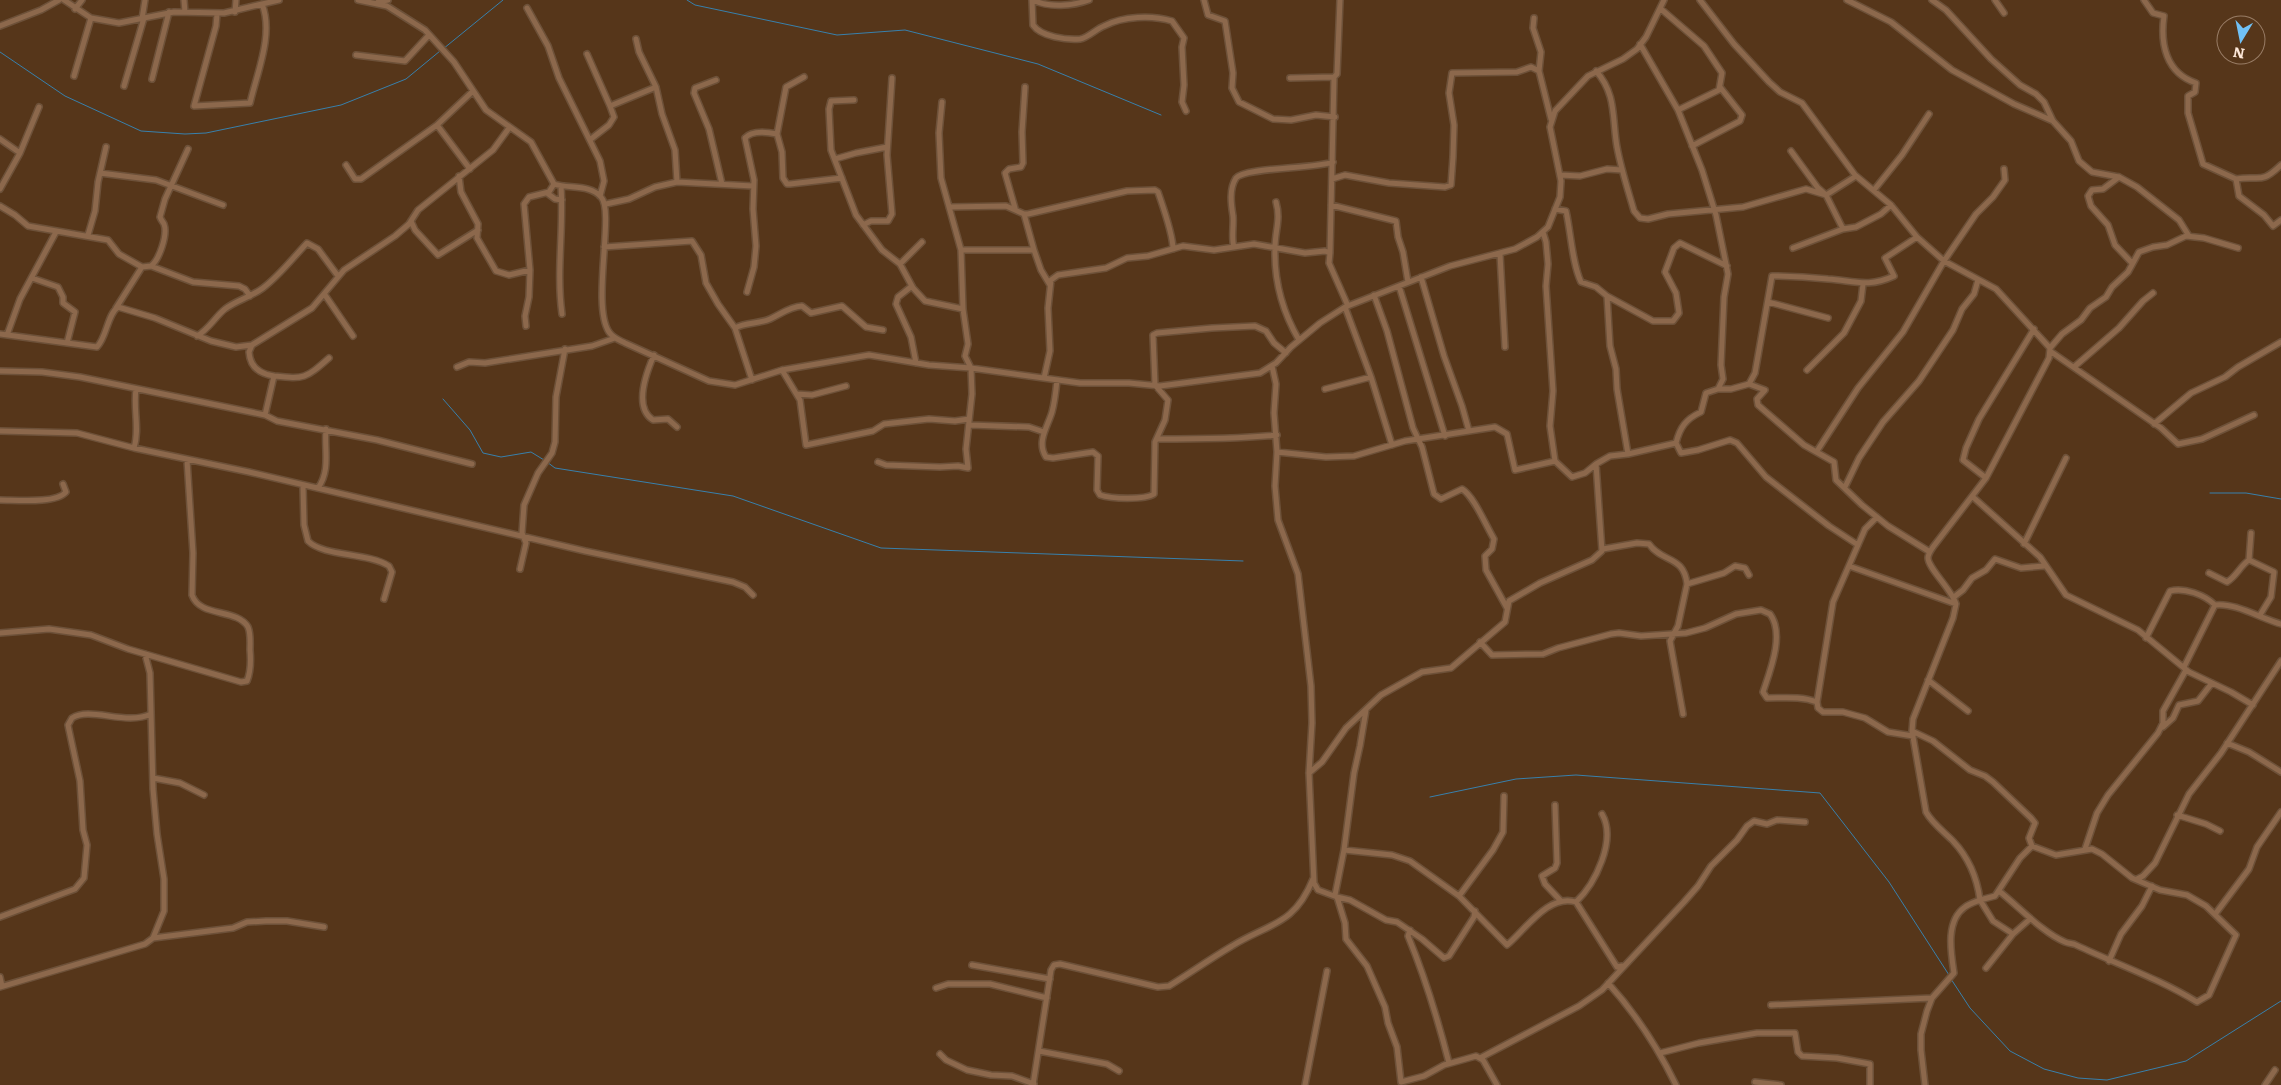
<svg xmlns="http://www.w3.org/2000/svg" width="2281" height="1085" font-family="Literata,serif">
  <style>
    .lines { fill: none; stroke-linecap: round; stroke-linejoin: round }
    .stream { stroke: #3880ac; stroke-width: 1 }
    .minor-casing { stroke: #6d5139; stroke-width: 8 }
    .minor { stroke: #8c684c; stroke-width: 5 }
  </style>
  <rect width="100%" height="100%" fill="#56361a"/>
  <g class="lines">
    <!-- stream -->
    <path class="stream" d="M687,0L695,5L837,35L905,30L1038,64L1161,115
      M443,49L503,0
      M0,52L65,96L141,131L185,134L206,133L341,105L406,79L440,51
      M443,399L470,430L483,453L501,457L531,452L544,460
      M547,462L555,468L733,496L881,548L1243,561
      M2210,493H2246L2281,499
      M1430,797L1516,779L1576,775L1820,793L1889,882L1949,975
      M1951,979L1970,1008L2010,1051L2044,1069L2078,1078L2107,1080L2186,1061L2281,1001"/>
    <defs>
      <path id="minor" d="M64,0L91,18L119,23L174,12L224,13L279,0
        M184,0L185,12
        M358,0L387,6L425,30L454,62L486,110L531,142L554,184C569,189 590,184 601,197C615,211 591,305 609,332C613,338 619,340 625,343L709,381L735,385L782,370L869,355L929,365L971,368L1080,383H1129L1160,386L1260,373L1276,363L1291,347L1320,323L1345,307L1450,266L1515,249L1537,237L1548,227L1560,197L1561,181L1550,127L1555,111L1588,76L1623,59L1637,49L1646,37L1664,0
        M1032,0L1033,25C1041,37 1067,40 1080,39C1088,38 1096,29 1104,26C1123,16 1152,15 1172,21L1184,38L1182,47L1184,85L1182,102L1186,111
        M1033,0C1049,8 1073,6 1089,0
        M1204,0L1208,15L1225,21L1233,73L1232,88L1239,102L1273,119L1291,120L1316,115L1335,117
        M1700,0L1734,44L1769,82L1780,92L1802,103L1855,175L1891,205L1917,237L1944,261L1996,289L2050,348L2049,358L1986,478L1933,547C1931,550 1928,554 1928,558C1928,568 1952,590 1956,604L1953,618L1913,719L1912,731L1926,812C1932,823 1944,832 1953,841C1969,858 1977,877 1980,900C1975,902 1969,904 1965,907C1945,921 1951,953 1954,973L1932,998L1927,1011L1921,1034V1050L1925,1085
        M1847,0L1891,22L1952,70L2014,104L2053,121
        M1932,0L1946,10L1991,59L2020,85L2036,94L2044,102L2053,121L2071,141L2079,161L2092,172L2119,177L2137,187L2179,220L2189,236
        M1995,0L2004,13
        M2144,0L2153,13L2164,16C2160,44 2166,73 2196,83L2195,92L2188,96V113L2203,164L2236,179L2239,196L2264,215L2273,226L2281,220
        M378,2L388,0
        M527,8L548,46L559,78L600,161L604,181L600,196
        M75,9L82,0
        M1661,9L1704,46L1722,73L1719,90L1678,110
        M235,12L236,0
        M217,14L216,26L194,106L250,103C257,73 274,34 262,4
        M1534,18L1533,28L1541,52L1539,71L1551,119
        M142,19L145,0
        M0,26L41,10L59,0
        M587,54L610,106
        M356,55L405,61L429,35
        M1596,71C1617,94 1612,120 1617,147C1621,169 1628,190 1634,211L1640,218L1648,219L1668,214L1743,207L1806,189L1826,195L1856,176
        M74,76L91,18
        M804,77L786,87L777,134L782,152L783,178L787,184H790L842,178
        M1334,77L1337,74L1340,0
        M1290,78L1334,77L1330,253
        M152,79L169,12
        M716,80L695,88L694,93L709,129L722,184
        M124,86L144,18
        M656,87L662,114L675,150L677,182
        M854,100L831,101L829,109L831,150L856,215L882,250L900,264L913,288L925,301L963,309
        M437,125L470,169
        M0,139L20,153
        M591,139L609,125L614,117L610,106L656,87L639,52L636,39
        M1692,146L1740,121L1742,115L1720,87
        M1791,151L1818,188L1826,195L1843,229
        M835,159L856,153L887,147
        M346,165L355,179H361L437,125L473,91
        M100,173L156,180L223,205
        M1560,175L1580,176L1607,169L1622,170
        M459,176L461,192L478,224L477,238L496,271L509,275L530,270
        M2119,177L2103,189L2092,190L2088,196L2091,206L2108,225L2115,245L2132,263
        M1332,179L1345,175L1389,183L1445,187L1451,185L1453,157L1454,125L1449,93L1452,73L1517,72L1531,67L1539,71
        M2236,179C2261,175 2260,185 2281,165
        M561,186C564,228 556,271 562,314
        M0,189L20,153L39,107
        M1874,190L1902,155L1929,114
        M547,193L555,199L562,200
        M1276,202C1281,220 1275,230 1275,248C1274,282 1282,311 1299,340
        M606,204L629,199L655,187L677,182L753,186
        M1331,205L1396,221L1398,237L1403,252L1408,282
        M0,206L15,215L28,226L108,240L119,254L142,267
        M949,207L1006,206L1024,214H1028L1127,191L1155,190L1158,192C1163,207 1173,234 1173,249
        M1015,208L1005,173L1009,169L1021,167L1023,163L1022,132L1025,87
        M411,221L415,230L438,255L478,230
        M863,225L871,221H888L892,214L887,155L892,78
        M1543,232L1546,242L1548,264L1546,286L1553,391L1550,426L1555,461L1572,477L1585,473L1596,464
        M88,235L95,211L98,182L106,147
        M604,247L692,241L701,255L706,283L718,304L735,328L752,380
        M1234,247C1231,238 1234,226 1233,216C1231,204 1229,189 1236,178C1245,167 1315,169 1333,162
        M1793,248L1843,229L1856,227L1881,214L1891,205
        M961,250H1034L1024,214
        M1034,250L1041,270L1050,285
        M1500,254L1505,347
        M900,264L922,242
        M151,266L193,282L239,286L245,289L250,296
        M32,278L58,287L63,297V303L75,312L67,343
        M912,286L898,297L896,304L911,337L916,363
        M1399,286L1445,436
        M747,292L754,267L756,246L753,209L754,180L745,138C752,130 767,132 777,134
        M325,295L353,336
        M1374,295L1387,331L1413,428L1422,447L1434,494L1441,499L1462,489C1474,496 1486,526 1494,539L1492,549L1485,556L1486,570L1507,608
        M1607,296L1653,321H1673L1679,313L1676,293L1665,272L1674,248L1680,243L1727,266
        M1768,302L1828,318
        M1345,307L1371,377L1392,445
        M116,308L142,267L151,266C159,260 168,235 164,224C163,222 161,220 160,217L165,199L188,149
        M526,326L525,316L529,297L530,270L524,204L529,197L549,192L554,184
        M735,328C746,322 759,324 770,319C781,314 789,307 802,306L811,313L842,306L866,327L883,330
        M0,334L97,347C107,337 107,315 118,307L155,318L211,341L236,347L252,345L312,308L344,270L395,236L409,224L418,210L493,150L509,128
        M7,335L20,299L56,232
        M197,336C209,329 215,317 225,309C237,300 251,297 263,288C279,276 293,258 307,243L318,249L338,276
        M252,345L249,352C250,367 260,374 274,376L265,415
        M2050,348L2062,334L2081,320L2090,308L2106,297L2112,287L2128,272L2139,252L2153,247L2167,245L2186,236L2204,238L2238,248
        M2050,351L2161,428L2178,444L2202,439L2254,415
        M654,355C647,371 633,407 653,420L668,419L677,427
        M1272,366L1276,384L1274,413L1277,452L1275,486L1278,520L1298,574L1311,686L1312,723L1309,773L1314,883L1318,890L1337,897L1345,923L1346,939L1367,966L1385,1007L1388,1023L1397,1047L1401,1082L1424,1076L1444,1065L1476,1056L1483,1060L1497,1085
        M457,367L469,362L485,363L592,346L615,338
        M2074,367L2119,328L2143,301L2153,293
        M782,370L800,400L806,445L873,431L884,424L929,419L955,421L969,419
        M1807,370L1844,333L1861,301L1863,284
        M0,371L42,372L80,377L265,415L277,421L377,440L472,464
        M274,376C305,379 305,379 329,358
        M1044,378L1050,351L1048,308L1051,280L1058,275L1106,268L1127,258L1148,256L1183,246L1214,250L1254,244L1305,253L1325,251L1330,253L1329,263L1348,306
        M1057,380C1056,390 1055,401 1052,412C1048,426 1036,442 1046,457L1053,458L1093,452L1098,456L1097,490L1100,495C1111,499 1145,500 1154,494L1155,442L1165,420L1168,400L1155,385L1153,335L1157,333L1212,328L1255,326L1266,331L1274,343L1286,353
        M1749,384L1765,390L1757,399L1758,405L1804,445L1834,462L1836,480L1862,505L1888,526L1930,552
        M1325,389L1371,377
        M1718,389H1731L1749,384L1755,373L1772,276C1791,276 1809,277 1828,279C1855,281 1868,288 1894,276L1885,258L1917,237
        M797,394L812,395L846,386
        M2154,424L2191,393L2225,377L2238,367L2281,342
        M970,425L1029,427L1044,432
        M0,431L77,433L134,448L249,472L585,551L733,582L745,587L753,595
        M1469,431L1495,427L1507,434L1515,470L1555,461
        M1157,439C1197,439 1237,439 1277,435
        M1676,443L1681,453L1698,450L1730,440L1737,443L1766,477L1829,526L1858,545
        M134,448C140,429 133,409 136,389
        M1817,451L1858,388L1903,332L1944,261L1976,214L1993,197L2005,180L2004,169
        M1277,452L1326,457L1354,456L1405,441L1469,431L1462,406L1444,356L1421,277
        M1628,454L1676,443C1680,427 1686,419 1701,412L1706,393L1718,389L1723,379L1721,365L1724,297L1728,274L1716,215L1702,170L1678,110L1640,44
        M878,462L886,465L940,467L958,466L968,468L966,449L972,394L971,368L965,356L968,344L963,309L961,250L941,178L939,133L942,102
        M1986,478L1963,460L1966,448L1979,419L2034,329
        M303,486L304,525L308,541C324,557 367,552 389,566L392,572L384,599
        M1845,487L1859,458L1883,422L1919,381L1953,330L1962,309L1974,294L1978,280
        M318,488C331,470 324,449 326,429
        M1973,497L2040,557L2066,595L2138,630L2189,672L2231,692L2253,705
        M0,500C16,500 56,504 66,492L63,484
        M2251,533L2249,560L2274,572L2271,597L2260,615
        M2024,544L2066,458
        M1603,549L1637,543L1649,544C1662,563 1684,555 1687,584
        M1849,566L1956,604
        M520,569L526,543L522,533L524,505L538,473L552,453L555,442L556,397L565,349
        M2209,573L2227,582C2237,576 2240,566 2249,560
        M1954,597L1963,590L1972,578L1986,570L1995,559L2021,568L2044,566
        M0,633L49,629L91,635L128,649L241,682L247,681C251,671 251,661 250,650C250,643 251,634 248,627C237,608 200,618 192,595L193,553L187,460
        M2146,638L2170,591C2184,587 2205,595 2215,605
        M1480,642L1492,655L1543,654L1558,648L1611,634L1619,633L1641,636L1686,633L1705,628L1736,614L1761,610L1770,614C1785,634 1770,671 1763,692L1767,698C1784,698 1801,696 1817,702L1818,708L1823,712H1843L1865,718L1888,732L1913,736
        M2184,667L2215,605C2234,602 2262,619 2281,624
        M1928,680L1968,711
        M1817,702L1833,602L1865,529L1877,517
        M1683,714L1670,641L1678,626L1687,584L1724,573L1735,566L1745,568L1749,575
        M2163,727L2173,718L2179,705L2198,701L2212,683
        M1912,731L1933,741L1970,770L1985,776L1993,782L2031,818L2035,823L2029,838L2032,846
        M2227,743L2249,752L2281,772
        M1309,773L1322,762L1346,728L1381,695L1422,672L1451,668L1505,622L1509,601L1540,583L1592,560L1602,551L1596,464L1610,456L1628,454L1617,389L1616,369L1610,346L1607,296L1596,287L1581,282C1572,263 1571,233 1566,211L1555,209
        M153,778L180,783L204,795
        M1555,805L1557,863L1555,868L1542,876L1545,884L1561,901
        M2177,815L2206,824L2220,831
        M2085,849L2097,813L2108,795L2158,733L2163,723V711L2186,670
        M1344,850L1354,773L1360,746L1366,710
        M2137,879L2143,876L2155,863L2189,794L2221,753L2281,661
        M1335,895L1344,850L1392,855L1410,861L1459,896L1507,945C1525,930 1549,893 1576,902L1617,967L1622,966
        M1459,896L1493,850L1503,832L1504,796
        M1337,897L1350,900L1386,920L1397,922L1422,939L1444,958L1449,956L1474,917L1475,911
        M1576,902C1595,884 1617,840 1602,814
        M2216,913L2249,869L2257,847L2281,812
        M0,917L75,889L84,878L87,845L83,830L80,781L69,730L68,725L72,718C90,706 126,726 151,714
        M1410,930L1408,936C1425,977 1438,1020 1449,1063
        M2013,934L2030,919
        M153,938L233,928L247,922L266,921H287L324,927
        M2109,961L2121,934L2142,906L2152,886
        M972,965L1050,979
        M1986,968L2013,934L1993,921L1980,900L1995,896L2020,858L2032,846L2056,855L2092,849L2102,854L2132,878L2160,890L2187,895L2206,906L2236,935L2209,995L2197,1002C2160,979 2116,964 2076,945C2073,943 2069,944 2065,942C2043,933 2018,906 1999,891
        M0,977L2,986
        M1608,983C1636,1014 1658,1048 1676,1085
        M0,987L145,944L153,938L164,911V879L157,834L153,789L150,673L145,654
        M936,988L948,984H990L1047,998
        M1771,1005L1932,998
        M1039,1051L1107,1064L1119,1071
        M1660,1053L1699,1043L1757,1033H1795L1798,1052L1802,1056L1837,1058L1870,1064V1085
        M940,1054L946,1060L967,1070L991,1075L1012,1076L1034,1084
        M1482,1057L1579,1006L1602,990L1684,902L1698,886L1711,866L1737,840L1747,826L1754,821L1767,824L1777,820L1805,822
        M1755,1082L1781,1085
        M1033,1085L1051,970L1054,965L1060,964L1158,987L1169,986C1190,973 1210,959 1232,946C1269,923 1294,926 1313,879
        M1305,1085L1327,971
        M2265,1085L2275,1070"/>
    </defs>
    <!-- minor casing -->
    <use href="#minor" class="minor-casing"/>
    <!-- minor -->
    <use href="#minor" class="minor"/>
  </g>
  <!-- north arrow -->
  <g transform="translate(2241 40) rotate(190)"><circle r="24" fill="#56361a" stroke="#997d66"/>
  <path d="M0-4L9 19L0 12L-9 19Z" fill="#71c1f5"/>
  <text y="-8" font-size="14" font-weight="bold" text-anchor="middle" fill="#fde8d9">N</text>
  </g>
</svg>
